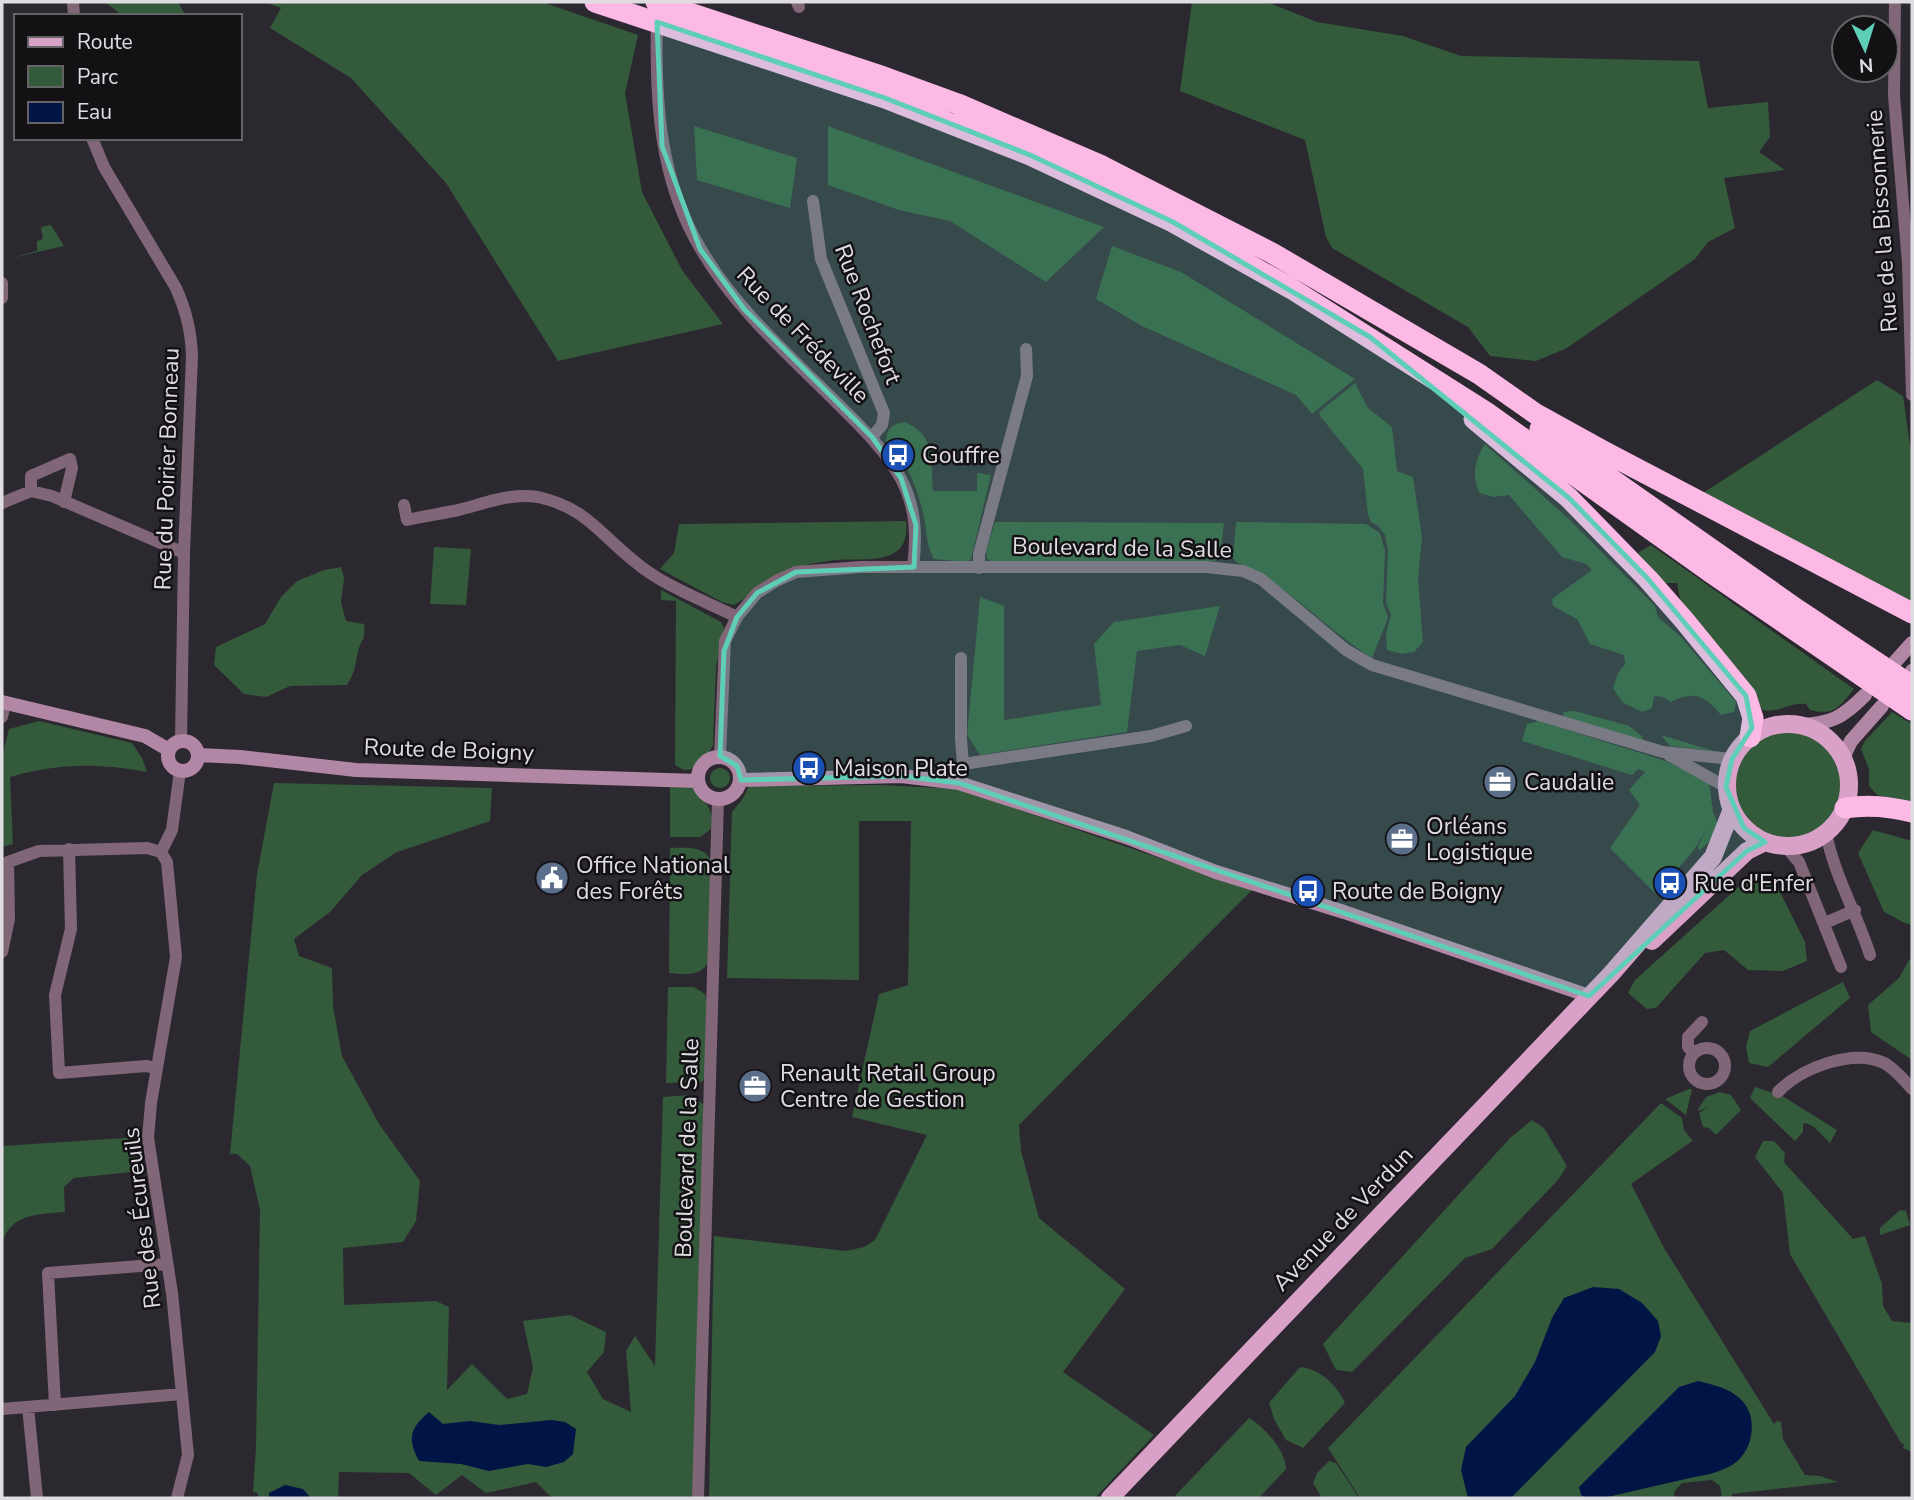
<svg xmlns="http://www.w3.org/2000/svg" width="1914" height="1500" font-family="'Nunito Sans',sans-serif">
  <style>
    .green { fill: #335a3a }
    .water { fill: #001445 }
    .lines { fill: none; stroke-linecap: round; stroke-linejoin: round }
    .street { stroke: #816678; stroke-width: 12 }
    .secondary { stroke: #b287a5; stroke-width: 14 }
    .primary { stroke: #d9a1c7; stroke-width: 18 }
    .highway { stroke: #fcb9e6; stroke-width: 21 }
    .marked { fill: #5eceb7; fill-opacity: 0.2; stroke: #5eceb7; stroke-width: 5; stroke-linejoin: round }
    .labels { text-anchor: middle; dominant-baseline: central; stroke-width: 5; stroke-linejoin: round; paint-order: stroke }
    .street-label { font-size: 23px; fill: #e0dde2; stroke: #141115 }
    .poi-label { font-size: 23px; fill: #e0dde2; stroke: #141115; text-anchor: start }
  </style>
  <rect width="100%" height="100%" fill="#2c2830"/>
  <!-- green -->
  <path class="green" d="M105,2H178L186,16H123Z
    M264,2H542L638,35L625,93L642,192L682,270L723,324L558,361L446,183L351,78L270,28L281,8Z
    M1192,2H1267L1317,22L1403,36L1461,56L1699,61L1708,108L1768,102L1770,137L1759,152L1785,170L1724,178L1735,228L1708,242L1695,259L1567,348L1536,361L1490,356L1468,327L1332,248L1326,237L1305,140L1180,91Z
    M694,126L797,158L790,208L697,180Z
    M828,126L1104,227L1046,282L950,221L899,210L828,185Z
    M51,225L64,246L7,259L37,251V241L43,239L41,227Z
    M1112,246L1181,272L1355,379L1312,414L1296,395L1142,326L1096,299Z
    M1877,380L1903,396L1912,459V602L1700,495Z
    M1355,383L1368,408L1392,427L1397,471L1413,477L1422,537L1418,579L1423,642L1414,652L1402,654L1387,650L1386,633L1391,615L1386,602L1388,550L1385,535L1378,526L1371,522L1368,515L1363,469L1320,416L1319,412Z
    M905,422C938,437 930,461 933,491H977V473L991,475L971,559L967,562L934,559C926,545 927,532 924,517C919,494 910,470 897,451L892,455L886,445C886,430 891,424 905,422Z
    M1485,444L1570,520L1655,606L1658,617L1681,637L1736,702L1734,712L1721,715C1705,696 1694,690 1671,702L1663,697L1654,696L1652,708L1642,712L1622,702L1613,688L1618,673L1625,664L1624,655L1590,644L1577,619L1553,606L1552,599L1592,570L1586,564L1562,557L1509,495L1493,497L1480,493C1471,478 1475,458 1485,444Z
    M906,521C911,567 867,558 836,560C819,562 799,566 783,572C763,578 751,597 734,605L722,602L660,569L674,553L679,524Z
    M995,522L1224,523L1220,558L1215,561L993,562L987,559L986,551Z
    M1236,522L1366,524L1380,533L1385,551L1383,603L1388,618L1372,658C1325,629 1288,584 1236,562L1233,558Z
    M1651,545L1854,689C1839,707 1835,716 1810,710L1806,704C1791,702 1778,713 1763,710L1680,599L1677,583H1663L1638,553Z
    M434,547L471,549L466,605L430,604Z
    M341,567L344,578L341,602L346,621L364,624C366,641 361,638 358,652C354,669 356,670 347,685L290,686L266,697L244,694L214,665L216,647L265,624L281,597L297,581L324,570Z
    M661,590L721,622L724,628L716,667L713,745C710,753 696,769 687,770C682,770 679,767 675,765L676,601L661,600Z
    M980,597L1004,606V720L1101,705L1094,644L1114,622L1220,606L1205,656L1180,645L1137,651L1127,732L980,755L967,735Z
    M1575,711L1629,726L1642,736L1643,741L1564,717L1563,712Z
    M1892,712L1912,724V802L1877,795L1869,786V769L1861,749L1865,741Z
    M39,721L132,743L142,758L147,772C97,763 59,763 10,777L13,844L2,847V757L9,729Z
    M1539,721L1666,761L1709,782L1713,812L1719,826L1714,837L1699,851L1698,846L1706,830L1694,850L1656,894L1610,848L1640,805L1629,790L1645,772L1638,769L1632,775L1522,741L1527,724Z
    M1735 786a54 54 0 1 1 108 0a54 54 0 1 1-108 0Z
    M1661,735L1714,751L1670,746Z
    M710 778a10 10 0 1 1 20 0a10 10 0 1 1-20 0Z
    M274,783L492,788L490,821L397,852L362,875L330,912L294,939L299,956L332,968L333,1006L342,1056L379,1124L420,1181L416,1221L403,1242L343,1248L344,1305L436,1301L449,1307L447,1390L472,1364L507,1399L527,1394L533,1368L523,1321L570,1315L606,1332L604,1352L587,1372L603,1399L631,1412L626,1351L635,1336L655,1366L663,1097L691,1095L704,1105L693,1498H552L536,1482L486,1493L462,1475L436,1495L409,1473L339,1472L338,1498H258V1493L253,1492L256,1447L260,1210L250,1166L237,1154H230L257,874Z
    M670,784L694,787C705,802 715,809 711,829L700,837H670Z
    M880,785L959,789L1252,890L1019,1125L1021,1151L1039,1218L1125,1289L1063,1372L1154,1435L1095,1498H709L714,1236L846,1251L864,1247L875,1240L927,1135L852,1117L879,994L908,985L911,821H859V980L727,978L732,812L742,800L749,786Z
    M1873,830L1912,841V925C1901,923 1894,916 1884,912L1858,853Z
    M670,848C686,848 702,845 711,860L709,961C700,978 685,974 669,973Z
    M1745,881L1776,884L1805,942L1807,961L1783,971L1748,970L1724,950L1705,953L1656,1008L1647,1009L1628,993L1635,980Z
    M1912,959V1060L1871,1032L1868,1005L1899,978L1909,960Z
    M1843,982L1850,998L1768,1067L1749,1063L1746,1047L1750,1031Z
    M668,987H694L705,994L707,1003L705,1078L702,1082L666,1083Z
    M1755,1087L1784,1097L1837,1130L1830,1143L1814,1127L1806,1123L1803,1124V1132L1795,1141L1750,1098Z
    M1692,1089L1686,1115L1665,1099L1689,1089Z
    M1720,1092L1731,1095L1741,1110L1716,1135L1709,1128L1703,1127L1699,1113L1709,1106L1699,1111L1698,1109L1706,1097Z
    M1661,1103L1682,1118L1684,1130L1692,1140L1695,1139L1631,1184L1664,1248L1774,1424L1777,1421L1781,1422L1783,1439L1805,1475L1820,1476L1838,1482L1732,1494V1498H1722L1720,1486L1712,1480L1682,1483L1674,1492L1675,1498H1360L1328,1448Z
    M1532,1120L1544,1128L1567,1166L1558,1180L1492,1249L1465,1258L1352,1372L1336,1370L1323,1344L1510,1138Z
    M140,1137L141,1171L74,1178L64,1187L65,1212C39,1214 7,1214 2,1246V1146Z
    M1763,1141H1774L1785,1153L1784,1162L1853,1239L1865,1236L1882,1284L1883,1306L1892,1321L1912,1323V1452L1903,1448L1904,1444L1901,1443L1790,1254L1783,1193L1755,1157Z
    M1900,1210L1906,1211L1910,1225L1880,1235V1228Z
    M1300,1367C1319,1368 1338,1386 1345,1403L1303,1448L1286,1440L1274,1419L1269,1403Z
    M1249,1418C1266,1428 1285,1450 1286,1469L1259,1498H1173Z
    M1329,1461L1336,1463L1359,1498H1322L1313,1483L1317,1473Z"/>
  <!-- water -->
  <path class="water" d="M1593,1287L1619,1289L1642,1303L1658,1321L1661,1336L1655,1352L1511,1498H1468L1461,1470L1466,1447L1515,1396L1535,1362L1552,1318L1564,1298Z
    M1698,1381C1720,1386 1746,1393 1751,1418C1754,1436 1748,1455 1732,1465C1718,1474 1698,1476 1681,1480C1655,1486 1629,1492 1603,1498H1586L1581,1495L1579,1487L1679,1387Z
    M429,1412L443,1424L470,1421L499,1425L551,1420L565,1422L576,1429L573,1454L564,1462L546,1467L528,1464L489,1471L461,1464L419,1461C407,1439 410,1428 429,1412Z
    M285,1485L303,1489L311,1498H269V1493Z"/>
  <g class="lines">
    <!-- street -->
    <path class="street" d="M73,2L74,16
      M797,2L799,7
      M1895,2L1894,96L1908,263L1912,395
      M657,20C655,100 659,181 702,251C736,309 789,355 836,402C860,426 885,449 901,479C916,507 917,536 913,567
      M92,138L104,167L176,288C186,311 191,330 192,356L184,553L181,741
      M813,201L821,259L884,413L882,425L872,437
      M2,283V298
      M31,491V476L70,459L72,468L64,502
      M2,503L31,491L52,496L184,553
      M404,505L407,520C423,516 439,514 454,511C481,505 510,492 538,497C585,507 600,534 634,561C663,586 703,600 737,617
      M979,568V554L1027,376L1026,349
      M2,717L5,703
      M1669,755L1726,787
      M720,756L725,641L737,617L757,593L776,581L796,572L861,567H1206L1243,571L1261,579L1346,650L1372,665L1663,752L1732,759
      M963,764L1151,736L1186,726
      M959,783L963,764L961,739V658
      M1826,832C1833,873 1857,914 1870,955
      M1785,846L1799,862L1841,967
      M69,849L71,929L55,995L59,1073L146,1066L157,1068
      M161,852L167,862L176,957L151,1103L148,1138L172,1293L188,1455L177,1498
      M161,852L172,830L180,771
      M1825,923L1855,910
      M2,952L9,919L8,862L39,851L147,848L161,852
      M1689 1066a18 18 0 1 1 36 0a18 18 0 1 1-36 0Z
      M1694,1053L1688,1047V1037L1702,1022
      M1778,1092C1801,1068 1853,1048 1884,1063C1894,1068 1904,1080 1912,1089
      M55,1405L48,1273L167,1264
      M28,1407L37,1498
      M2,1409L182,1394
      M698,1498L718,799"/>
    <!-- secondary -->
    <path class="secondary" d="M1895,662L1912,643
      M1911,673L1912,671
      M2,702L145,736L169,750
      M1798,725C1831,724 1842,718 1865,695
      M168 756a15 15 0 1 1 30 0a15 15 0 1 1-30 0Z
      M199,755L240,757L356,770L698,781
      M698 778a21 21 0 1 1 42 0a21 21 0 1 1-42 0Z
      M1843,758L1851,741L1882,706
      M741,780L901,776L959,783L1126,837L1216,872L1344,912L1589,996"/>
    <!-- primary -->
    <path class="primary" d="M1727 785a61 61 0 1 1 122 0a61 61 0 1 1-122 0Z
      M1652,941L1747,851L1765,842
      M1110,1498L1611,974L1713,857L1732,809"/>
    <!-- highway -->
    <path class="highway" d="M595,2L885,98L1030,155L1173,222L1292,289L1486,412L1713,574L1912,710
      M656,2L884,77L958,104L1102,166L1272,253L1479,374L1536,414L1603,451L1912,613
      M1474,419L1569,498L1648,579L1684,620L1746,696L1753,718L1750,737
      M1540,429L1798,610L1912,686
      M1845,808C1869,804 1889,807 1912,812"/>
  </g>
  <!-- marked area -->
  <path class="marked" d="M657,22L885,98L1030,155L1173,222L1370,337L1569,498L1648,579L1746,696L1752,728L1732,759L1726,787L1744,828L1765,842L1747,851L1589,996L959,783L901,776L741,780L737,766L720,756L724,651L737,617L757,593L796,572L914,567L916,525L901,478L872,437L744,309L700,249L662,146Z"/>
  <!-- icons -->
  <defs>
    <symbol id="bus-disc" viewBox="-11 -11 22 22"><circle r="9.5" fill="#1a4fb4" stroke="#141115"/><path d="M-5-6H5V4H4V6H2V4H-2V6H-4V4H-5ZM-3.5-4V0h7V-4ZM-3.5 1.2v1.5H-2V1.2ZM2 1.2v1.5H3.5V1.2Z" fill="#fff"/></symbol>
    <symbol id="office-disc" viewBox="-11 -11 22 22"><circle r="9.5" fill="#5c6f8a" stroke="#141115"/><path d="M-6-3h4V-5.5h4V-3h4V5H-6ZM-1-4.5V-3h2v-1.5ZM-6 0V1H6V0Z" fill="#fff"/></symbol>
    <symbol id="civic-disc" viewBox="-11 -11 22 22"><circle r="9.5" fill="#5c6f8a" stroke="#141115"/><path d="M-.6-6.5H3V-4.5H.6V-3L4-1V1h2V6H-6V1h2V-1L-.6-3ZM-1.2 2.5V6h2.4V2.5Z" fill="#fff"/></symbol>
  </defs>
  <g fill-rule="evenodd">
    <use href="#bus-disc" x="879" y="436" width="38" height="38"/>
    <use href="#bus-disc" x="790" y="749" width="38" height="38"/>
    <use href="#office-disc" x="1481" y="763" width="38" height="38"/>
    <use href="#office-disc" x="1383" y="820" width="38" height="38"/>
    <use href="#civic-disc" x="533" y="859" width="38" height="38"/>
    <use href="#bus-disc" x="1651" y="864" width="38" height="38"/>
    <use href="#bus-disc" x="1289" y="872" width="38" height="38"/>
    <use href="#office-disc" x="736" y="1067" width="38" height="38"/>
  </g>
  <g class="labels">
    <!-- street labels -->
    <g class="street-label">
      <text transform="translate(1882 221) rotate(-94)">Rue de la Bissonnerie</text>
      <text transform="translate(868 314) rotate(69)">Rue Rochefort</text>
      <text transform="translate(803 335) rotate(46)">Rue de Frédeville</text>
      <text transform="translate(167 469) rotate(-88)">Rue du Poirier Bonneau</text>
      <text transform="translate(1122 548) rotate(1)">Boulevard de la Salle</text>
      <text transform="translate(449 750) rotate(2)">Route de Boigny</text>
      <text transform="translate(687 1148) rotate(-88)">Boulevard de la Salle</text>
      <text transform="translate(142 1218) rotate(-97)">Rue des Écureuils</text>
      <text transform="translate(1343 1219) rotate(-46)">Avenue de Verdun</text>
    </g>
    <!-- poi labels -->
    <g class="poi-label">
      <text x="922" y="455">Gouffre</text>
      <text x="834" y="768">Maison Plate</text>
      <text x="1524" y="782">Caudalie</text>
      <text x="1426" y="826">Orléans<tspan x="1426" dy="26">Logistique</tspan></text>
      <text x="576" y="865">Office National<tspan x="576" dy="26">des Forêts</tspan></text>
      <text x="1694" y="883">Rue d'Enfer</text>
      <text x="1332" y="891">Route de Boigny</text>
      <text x="780" y="1073">Renault Retail Group<tspan x="780" dy="26">Centre de Gestion</tspan></text>
    </g>
  </g>
  <!-- border -->
  <rect width="1914" height="1500" fill="none" stroke="#e0dde2" stroke-width="7"/>
  <!-- legend -->
  <rect x="14" y="14" width="228" height="126" fill="#141115" stroke="#666367" stroke-width="2"/>
  <rect x="28" y="37" width="35" height="10" fill="#d9a1c7" stroke="#666367" stroke-width="2"/>
  <text x="77" y="49" font-size="21" fill="#e0dde2">Route</text>
  <rect x="28" y="66" width="35" height="21" fill="#335a3a" stroke="#666367" stroke-width="2"/>
  <text x="77" y="84" font-size="21" fill="#e0dde2">Parc</text>
  <rect x="28" y="102" width="35" height="21" fill="#001445" stroke="#666367" stroke-width="2"/>
  <text x="77" y="119" font-size="21" fill="#e0dde2">Eau</text>
  <!-- north arrow -->
  <g transform="translate(1865 49) rotate(176)"><circle r="33" fill="#141115" stroke="#666367" stroke-width="2"/>
  <path d="M0-5L12 26L0 18L-12 26Z" fill="#5eceb7"/>
  <text y="-10" font-size="19" font-weight="bold" text-anchor="middle" fill="#e0dde2">N</text>
  </g>
</svg>
